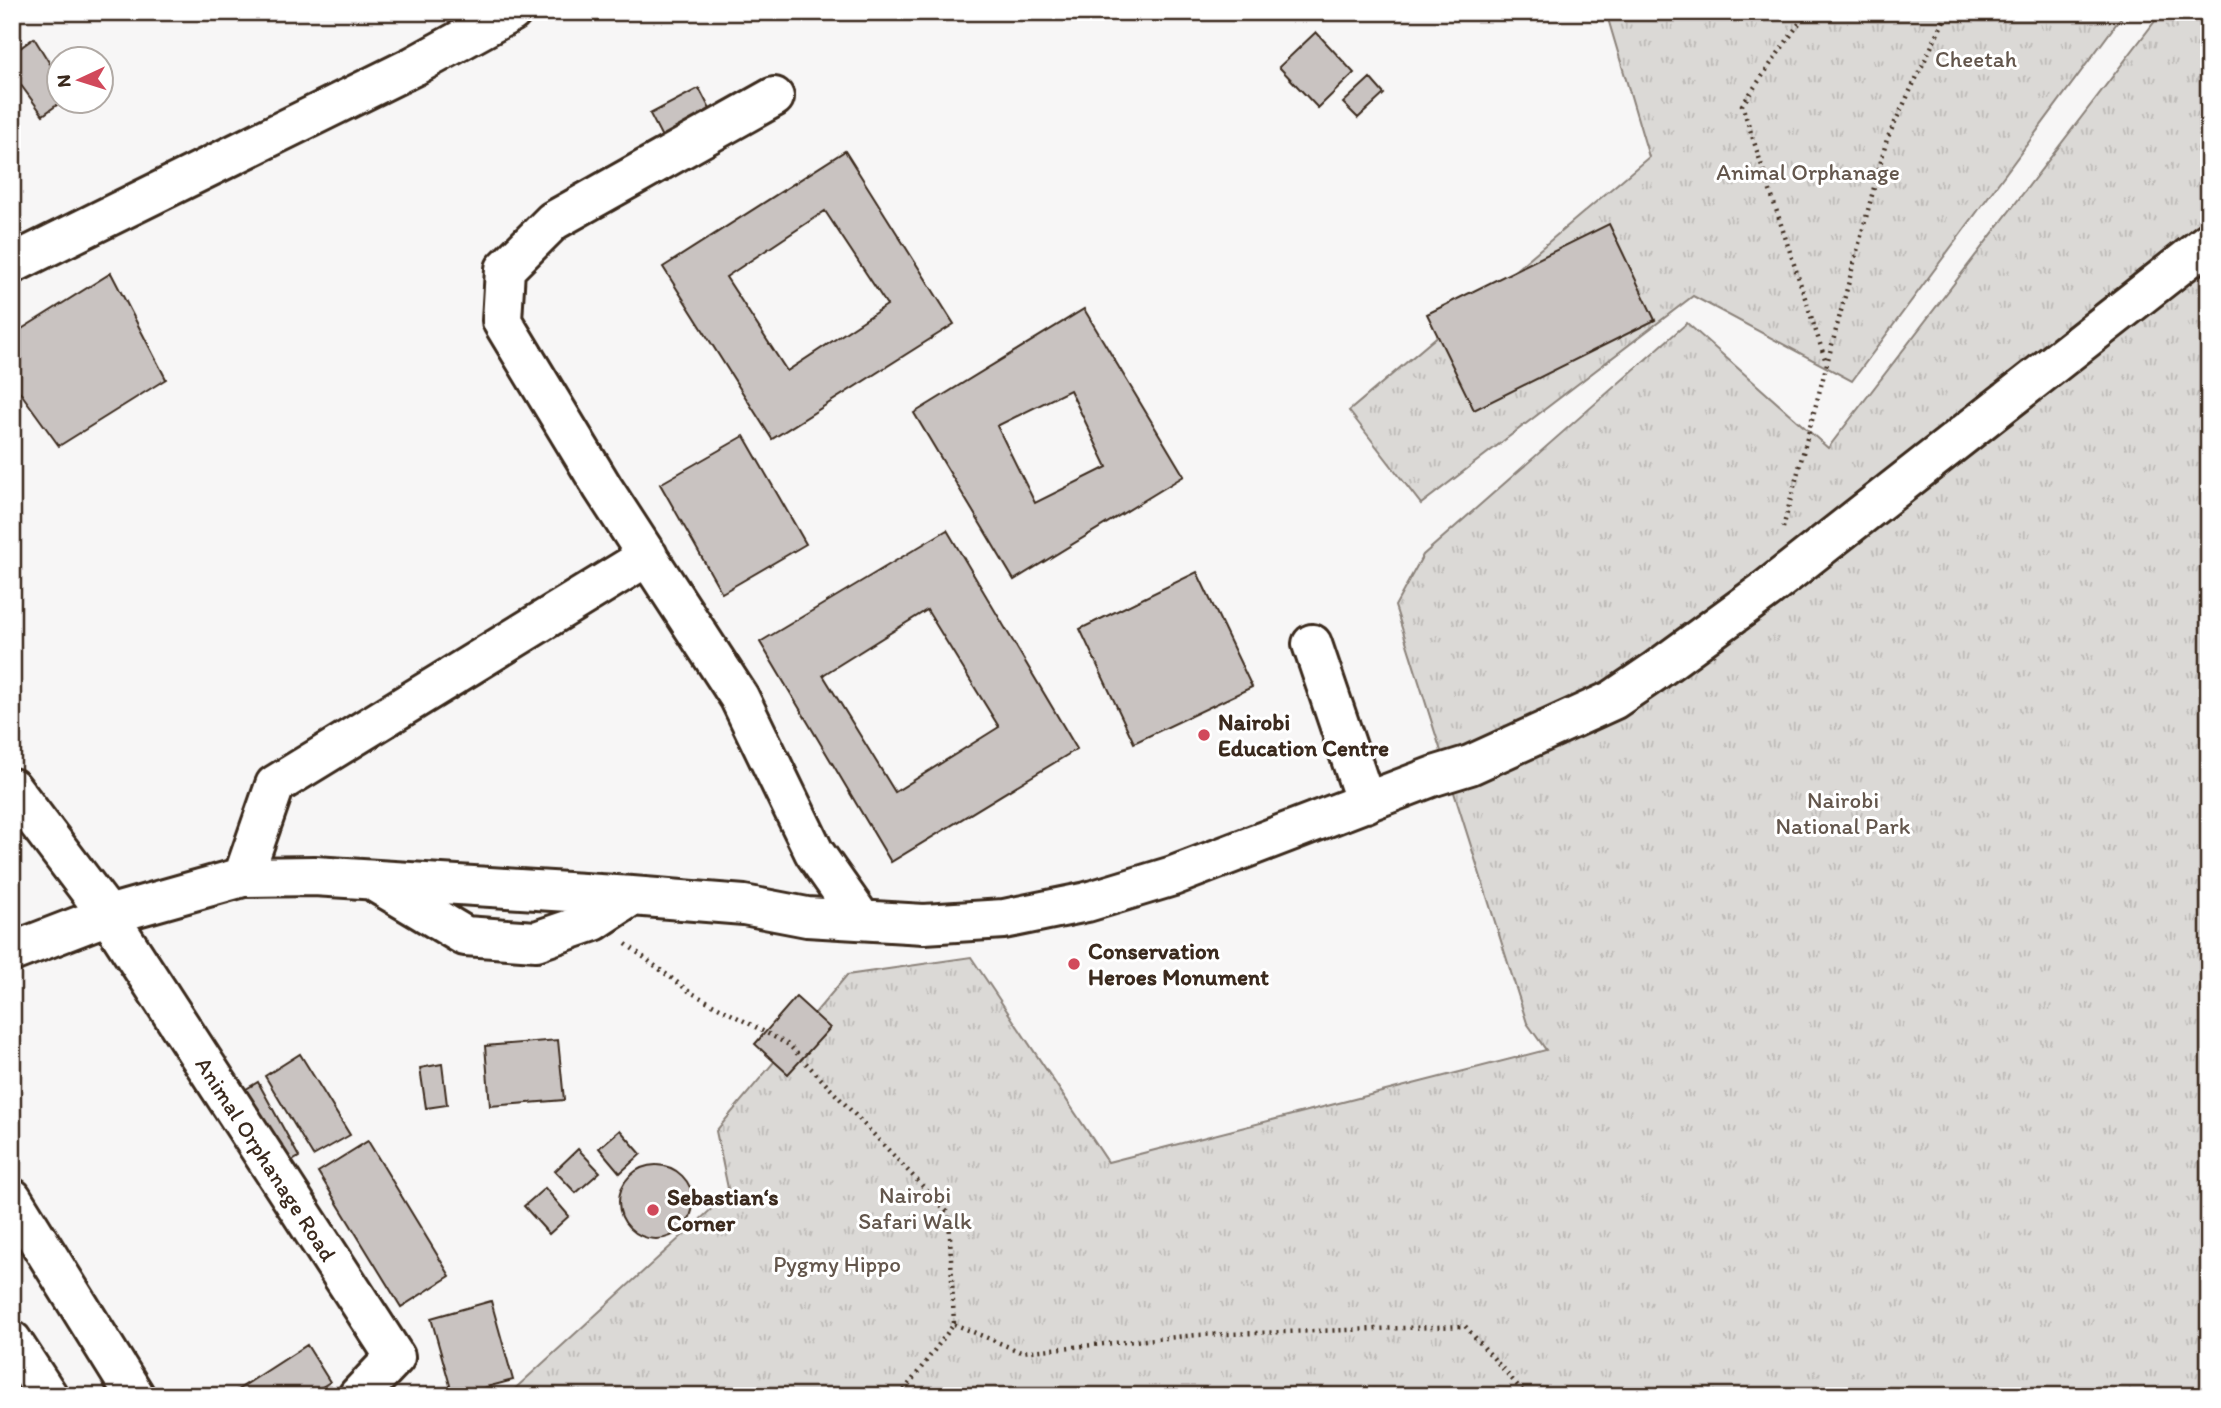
<svg xmlns="http://www.w3.org/2000/svg" width="2221" height="1408" font-family="Itim,sans-serif">
  <style>
    .park { fill: url(#park-tufts); stroke: #8b827a; stroke-width: 2 }
    .building { fill: #c9c3c1; stroke: #3b2a1e; stroke-width: 2; fill-rule: evenodd }
    .lines { fill: none; stroke-linecap: round; stroke-linejoin: round }
    .minor-casing { stroke: #3b2a1e; stroke-width: 44 }
    .major-casing { stroke: #3b2a1e; stroke-width: 44 }
    .path { stroke: #3b2a1e; stroke-width: 4.5; stroke-dasharray: 2 5; stroke-linecap: butt }
    .minor { stroke: #fff; stroke-width: 38 }
    .major { stroke: #fff; stroke-width: 38 }
    .poi-dot { fill: #d1495b; stroke: #fff; stroke-width: 2.5 }
    .labels { text-anchor: middle; dominant-baseline: central; stroke-width: 6; stroke-linejoin: round; paint-order: stroke }
    .park-label { font-size: 23px; fill: #63564c; stroke: #fff }
    .poi-label { font-size: 23px; font-weight: bold; fill: #3b2a1e; stroke: #fff; text-anchor: start }
    .street-label { font-size: 23px; fill: #3b2a1e; stroke: #fff }
  </style>
  <defs>
    <pattern id="park-tufts" width="24" height="20" patternUnits="userSpaceOnUse" patternTransform="scale(1.75)"><rect width="24" height="20" fill="#dbd9d6"/><path d="M3 7l-1-3M5 7V3M7 7l1-3M15 17l-1-3M17 17v-4M19 17l1-3" fill="none" stroke="#bdbab7"/></pattern>
  </defs>
  <rect width="100%" height="100%" fill="#f7f6f6"/>
  <filter id="ink" filterUnits="userSpaceOnUse"><feTurbulence type="fractalNoise" baseFrequency=".0143" numOctaves="2"/><feDisplacementMap in="SourceGraphic" scale="14" xChannelSelector="R" yChannelSelector="G"/><feConvolveMatrix kernelMatrix="1 2 1 2 8 2 1 2 1" color-interpolation-filters="sRGB"/></filter>
  <g filter="url(#ink)">
    <!-- park -->
    <path class="park" d="M1606,12H2125L1852,381L1693,296L1421,504L1349,411L1649,157Z
      M2162,12H2209V1396H507L729,1193L716,1131L847,975L971,957L1108,1162L1546,1050L1527,1023L1395,606L1423,555L1687,323L1828,448Z"/>
    <!-- building -->
    <path class="building" d="M1316,32L1354,73L1318,108L1279,67Z
      M34,38L60,80V102H61L43,115L12,73V54Z
      M1370,78L1384,94L1358,118L1343,103Z
      M699,88L714,117L665,143L650,114Z
      M845,151L954,324L772,439L663,267Z
      M825,211L887,305L787,371L726,277Z
      M1609,224L1655,320L1474,410L1427,314Z
      M111,273L166,379L59,446L12,381V335Z
      M1084,309L1184,476L1014,580L914,413ZM1070,390L1107,467L1035,503L997,426Z
      M744,436L806,544L722,593L660,484Z
      M947,530L1077,749L891,862L760,642ZM927,610L999,727L895,792L823,675Z
      M1197,572L1252,687L1134,743L1080,629Z
      M796,997L830,1028L788,1074L755,1044Z
      M558,1040L564,1100L490,1106L485,1046Z
      M300,1054L350,1135L313,1156L265,1076Z
      M442,1064L447,1105L426,1108L420,1068Z
      M258,1082L299,1157L277,1170L236,1095Z
      M620,1130L641,1154L620,1173L599,1148Z
      M368,1141L450,1276L401,1307L318,1172Z
      M578,1149L600,1172L576,1193L555,1171Z
      M619 1202a37 37 0 1 1 74 0a37 37 0 1 1-74 0Z
      M545,1188L569,1216L549,1234L524,1206Z
      M491,1301L513,1380L453,1396L431,1318Z
      M307,1345L330,1382L308,1396H228Z"/>
    <g class="lines">
      <defs>
        <path id="minor" d="M774,97L553,221L505,269L502,321L603,488L739,697L814,852L861,919
          M12,264L414,66L512,12
          M1312,644L1366,803
          M12,788L108,915L395,1357L358,1396
          M243,877L275,785L648,556
          M378,884L465,936L536,941L594,921L632,896
          M12,952L108,915L243,877L314,876L632,896L744,905L807,917L924,924L1004,919L1087,902L1173,876L1434,776L1470,765L1613,700L1654,672L1766,590L2209,242"/>
        <path id="major" d="M12,1198L135,1396
          M12,1341L48,1396"/>
      </defs>
      <!-- minor casing -->
      <use href="#minor" class="minor-casing"/>
      <!-- major casing -->
      <use href="#major" class="major-casing"/>
      <!-- path -->
      <path class="path" d="M1807,12L1742,105L1826,362
        M1783,528L1887,139L1948,12
        M626,944L690,992L789,1045L949,1214L954,1324L900,1396
        M954,1324L1021,1352L1197,1335L1465,1326L1527,1396"/>
      <!-- minor -->
      <use href="#minor" class="minor"/>
      <!-- major -->
      <use href="#major" class="major"/>
    </g>
  </g>
  <!-- markers -->
  <g class="poi-dot">
    <circle cx="1204" cy="735" r="7"/>
    <circle cx="1074" cy="964" r="7"/>
    <circle cx="653" cy="1210" r="7"/>
  </g>
  <g class="labels">
    <!-- park labels -->
    <g class="park-label">
      <text x="1976" y="59">Cheetah</text>
      <text x="1808" y="172">Animal Orphanage</text>
      <text x="1843" y="800">Nairobi<tspan x="1843" dy="26">National Park</tspan></text>
      <text x="915" y="1195">Nairobi<tspan x="915" dy="26">Safari Walk</tspan></text>
      <text x="837" y="1264">Pygmy Hippo</text>
    </g>
    <!-- poi labels -->
    <g class="poi-label">
      <text x="1218" y="722">Nairobi<tspan x="1218" dy="26">Education Centre</tspan></text>
      <text x="1088" y="951">Conservation<tspan x="1088" dy="26">Heroes Monument</tspan></text>
      <text x="667" y="1197">Sebastian‘s<tspan x="667" dy="26">Corner</tspan></text>
    </g>
    <!-- street labels -->
    <g class="street-label">
      <text transform="translate(266 1159) rotate(57)">Animal Orphanage Road</text>
    </g>
  </g>
  <!-- margin -->
  <rect width="2221" height="1408" fill="none" stroke="#fff" stroke-width="42"/>
  <rect x="21" y="21" width="2179" height="1366" fill="none" stroke="#3b2a1e" stroke-width="2.5" filter="url(#ink)"/>
  <!-- north arrow -->
  <g transform="translate(80 80) rotate(266)"><circle r="33" fill="#ffffff" stroke="#b1aaa5" stroke-width="2"/>
  <path d="M0-5L12 26L0 18L-12 26Z" fill="#d1495b"/>
  <text y="-10" font-size="19" font-weight="bold" text-anchor="middle" fill="#3b2a1e">N</text>
  </g>
</svg>
